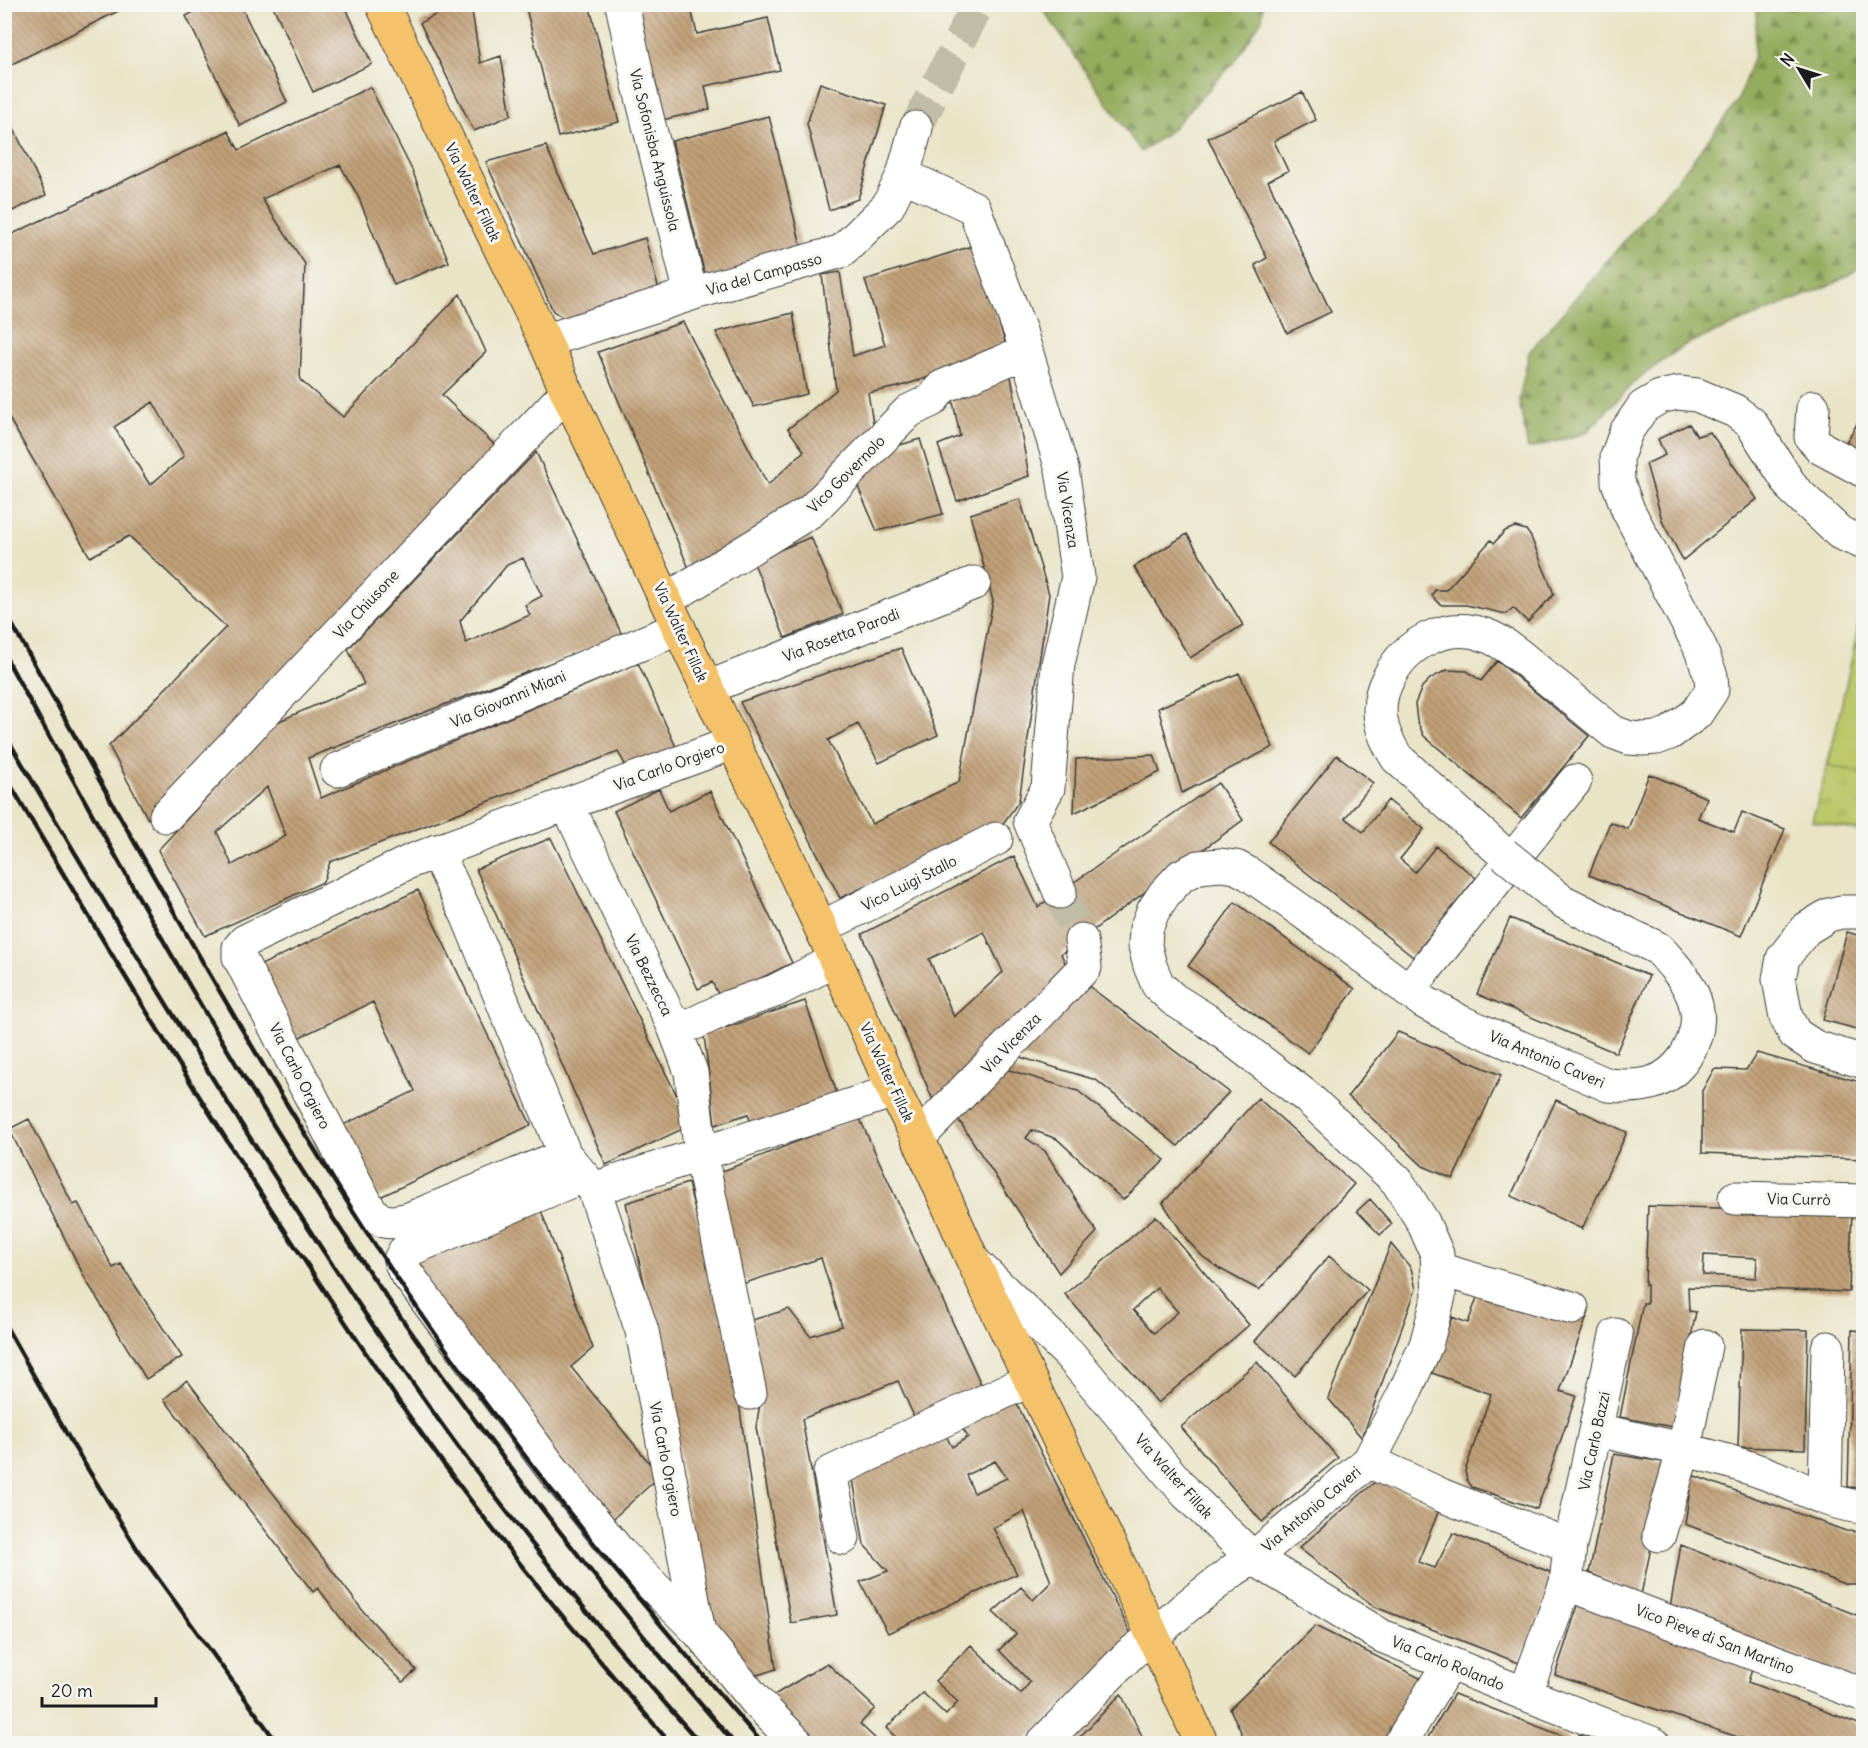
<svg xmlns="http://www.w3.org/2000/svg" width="1868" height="1748" font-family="Delius,sans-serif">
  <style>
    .forest { fill: url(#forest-firs); stroke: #58643c; stroke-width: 1.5 }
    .park { fill: url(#park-tufts); stroke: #6c7242; stroke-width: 1.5 }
    .garden { fill: #bbc769; stroke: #6c7242; stroke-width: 1.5 }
    .building { fill: url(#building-back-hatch); fill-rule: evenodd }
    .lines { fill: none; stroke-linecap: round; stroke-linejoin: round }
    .minor-tunnel { stroke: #c1bca5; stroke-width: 33; stroke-dasharray: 33 16; stroke-linecap: butt }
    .minor-casing { stroke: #3b3a36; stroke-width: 35 }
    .major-casing { stroke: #3b3a36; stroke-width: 35 }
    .minor { stroke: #fff; stroke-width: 33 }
    .major { stroke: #f3c26a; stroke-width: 33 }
    .rail { stroke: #1c1c1c; stroke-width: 4.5 }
    .minor-bridge-casing { stroke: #3b3a36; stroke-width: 35; stroke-linecap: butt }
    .minor-bridge { stroke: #fff; stroke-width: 33 }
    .labels { text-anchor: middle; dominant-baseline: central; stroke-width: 6; stroke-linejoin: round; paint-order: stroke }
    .street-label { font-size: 15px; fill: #1c1c1c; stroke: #f6f6f2 }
  </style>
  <defs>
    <pattern id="forest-firs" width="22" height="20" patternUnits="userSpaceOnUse" patternTransform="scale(1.5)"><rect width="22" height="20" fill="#94ac5d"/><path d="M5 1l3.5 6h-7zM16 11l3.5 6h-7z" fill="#788b4c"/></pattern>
    <pattern id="park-tufts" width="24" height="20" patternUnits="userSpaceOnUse" patternTransform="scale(1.5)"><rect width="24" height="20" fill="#bbc769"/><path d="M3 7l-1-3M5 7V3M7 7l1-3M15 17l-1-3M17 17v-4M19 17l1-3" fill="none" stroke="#a0aa5a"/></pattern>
    <pattern id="building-back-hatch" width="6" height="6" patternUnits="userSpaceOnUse" patternTransform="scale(1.5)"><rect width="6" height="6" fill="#c1a078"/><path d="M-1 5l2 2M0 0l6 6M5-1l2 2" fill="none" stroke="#9c8262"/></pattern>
  </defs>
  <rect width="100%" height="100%" fill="#f6f6f2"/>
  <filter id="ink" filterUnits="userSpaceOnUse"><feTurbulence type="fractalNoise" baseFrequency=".0167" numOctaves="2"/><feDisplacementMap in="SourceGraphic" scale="12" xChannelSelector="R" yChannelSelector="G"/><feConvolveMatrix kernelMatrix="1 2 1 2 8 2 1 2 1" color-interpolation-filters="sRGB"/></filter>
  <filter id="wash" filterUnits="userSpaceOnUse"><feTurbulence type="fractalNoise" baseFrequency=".008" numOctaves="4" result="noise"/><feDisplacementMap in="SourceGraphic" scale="24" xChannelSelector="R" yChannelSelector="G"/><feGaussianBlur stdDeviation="1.35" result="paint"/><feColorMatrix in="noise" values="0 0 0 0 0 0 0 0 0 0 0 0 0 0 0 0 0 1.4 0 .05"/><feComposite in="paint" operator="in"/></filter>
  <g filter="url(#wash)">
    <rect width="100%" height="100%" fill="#eae4c7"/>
    <!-- forest -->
    <path class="forest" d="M1040,5L1263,4V5L1262,19L1237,59L1170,131L1141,152Z
      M1756,5H1863V266L1835,283L1685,345L1635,381L1586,433L1528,449L1519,400L1529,352L1685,170L1737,102L1754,56L1757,8Z"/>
    <!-- park -->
    <path class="park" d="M1863,609V832L1812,821C1832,752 1849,681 1861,610Z"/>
    <!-- garden -->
    <path class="garden" d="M1855,644L1863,646V773L1828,765Z"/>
    <g id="blocks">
      <!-- building -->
      <path class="building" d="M4,4H132L4,68Z
        M209,4H240L287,102L240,126L186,16Z
        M272,4H344L372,64L313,92Z
        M456,4H471L480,63L501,56L511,115L474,131L420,23Z
        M525,4H589L619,122L558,137Z
        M636,4H690L697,34L768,18L780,70L705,86L710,109L662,120Z
        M820,83L886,105L858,199L829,210L807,124Z
        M370,87L412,170L449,262L394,285L358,196L340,165L262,199L305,264L300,380L343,417L460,294L486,352L442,395L499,449L148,819L109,746L226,627L129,536L90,557L4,410V238L228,131L239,150ZM153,402L184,456L150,485L114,427Z
        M1302,92L1316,120L1274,141L1288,171L1268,181L1331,312L1287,333L1255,265L1267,258L1208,138Z
        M4,109L46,195L4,215Z
        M769,116L803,254L706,279L672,141Z
        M546,146L594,254L645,238L660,294L568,321L553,311L486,162Z
        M975,245L1008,352L898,387L868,393L874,429L783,525L690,571L598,352L683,322L768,485L804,451L788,429L836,390L822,275L840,272L853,356L885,345L865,280Z
        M793,313L807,394L754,407L716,332Z
        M1010,371L1029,476L957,501L938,445L960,436L951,392Z
        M1864,412V455L1845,444Z
        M1689,424L1697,436L1710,432L1757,499L1683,560L1663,523L1646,464L1665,455L1658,439Z
        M920,439L943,514L877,531L855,480L874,453Z
        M536,452L622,635L308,758L321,798L638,663L676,747L627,768L618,752L330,862L323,882L205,936L158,850L277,722L364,684L348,649ZM523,558L542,596L525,605L530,615L466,643L460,621L507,565ZM267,787L286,836L232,865L217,832Z
        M1020,499L1049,594L1019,801L1002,825L840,898L740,702L901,648L938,735L879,763L858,724L828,740L872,824L959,782L993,601L970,514Z
        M1515,527L1526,530L1531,537L1554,594L1528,622L1513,608L1506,614L1466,605H1442L1437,602L1432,595L1435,590H1446L1491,540L1494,543L1505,531Z
        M1187,534L1243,625L1190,658L1134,567Z
        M811,537L843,614L785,638L753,561Z
        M1497,661L1589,736L1521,818L1424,736L1417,721L1415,704L1422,687L1431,678L1447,670L1467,671L1481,681Z
        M1239,673L1273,747L1182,793L1158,708Z
        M1154,755L1160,772L1074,813L1076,759Z
        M1337,755L1373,783L1345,818L1363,832L1388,800L1424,829L1400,859L1415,872L1436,846L1476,878L1413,957L1268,842Z
        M1649,774L1707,798L1698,818L1734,832L1742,812L1785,829L1741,936L1589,875L1610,822L1628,829Z
        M1218,783L1243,820L1061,954L1071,975L936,1107L862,934L1014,856L1038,907ZM984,932L1003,972L954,1017L929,959Z
        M659,789L669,811L710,791L792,963L720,998L712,982L698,989L614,811Z
        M551,838L691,1125L606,1165L476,869Z
        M418,890L531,1125L378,1198L343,1125L415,1091L373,1002L296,1039L261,965Z
        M1235,902L1355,989L1308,1053L1188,966Z
        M1510,918L1649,976L1616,1053L1477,994Z
        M1847,932L1864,937V1031L1823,1020Z
        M1082,981L1229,1092L1178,1146L1096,1080L1013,1055Z
        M805,1001L839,1099L754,1132L748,1114L715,1125L704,1035Z
        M1398,1032L1501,1075L1453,1179L1423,1166L1348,1096Z
        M1757,1053L1864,1083V1159L1702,1153V1091L1714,1069L1746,1070Z
        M1006,1069L1078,1091L1165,1160L1123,1200L1057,1139L1032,1130L1026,1138L1045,1151L1097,1232L1059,1273L958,1119Z
        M1258,1098L1354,1184L1259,1290L1220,1269L1202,1256L1187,1240L1163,1203Z
        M1556,1100L1627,1132L1582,1229L1511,1196Z
        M859,1117L984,1391L917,1423L898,1381L802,1419L837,1615L791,1623L756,1427L761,1398L749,1321L789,1309L810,1336L842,1326L821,1258L739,1285L718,1173Z
        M29,1119L73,1205L78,1203L113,1268L121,1264L182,1357L146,1379L87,1282L9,1129Z
        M688,1183L733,1360L776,1669L751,1677L708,1632L668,1388L626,1203Z
        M1370,1199L1392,1224L1380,1235L1357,1211Z
        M1648,1206L1852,1212L1849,1292L1688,1287L1689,1311L1696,1312L1673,1427L1620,1417L1643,1303H1647V1285H1645ZM1704,1255L1757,1258L1756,1278L1703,1275Z
        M540,1208L593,1348L571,1367L660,1476L605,1526L406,1264Z
        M1156,1216L1249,1325L1158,1403L1065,1294ZM1157,1288L1178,1312L1154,1333L1133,1310Z
        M1391,1244L1411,1268L1416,1289L1362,1438L1328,1398Z
        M1329,1256L1368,1290L1295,1376L1255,1341Z
        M1485,1275L1589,1311L1560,1391L1576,1396L1537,1509L1472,1487L1467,1480L1465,1471L1491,1394L1432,1373L1452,1317L1468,1323Z
        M1742,1329L1808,1330L1805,1449L1738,1447Z
        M1852,1330L1864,1331V1488L1848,1487Z
        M1257,1362L1338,1458L1262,1522L1181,1427Z
        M187,1380L363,1611L416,1670L403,1682L346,1625L318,1588L313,1592L164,1399Z
        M1013,1396L1133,1638L1022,1744H903L886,1728L923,1693L946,1715L958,1702L935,1681L971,1645L1021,1694L1030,1682L999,1650L1016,1634L993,1612L1021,1587L1033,1600L1051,1582L1024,1511L993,1528L1017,1574L888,1633L860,1582L888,1571L864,1545L852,1473L944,1432L952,1447L968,1437L959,1423ZM995,1461L1007,1478L974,1493L966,1475Z
        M1614,1454L1669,1463L1641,1595L1589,1573Z
        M1692,1475L1846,1531L1864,1532V1584H1844L1685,1524Z
        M1376,1481L1440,1508L1418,1562L1435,1568L1453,1533L1557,1575L1519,1663L1375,1607L1299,1548Z
        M1681,1545L1864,1618V1683L1670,1608Z
        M1581,1596L1755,1660L1748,1682L1864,1726V1744H1758L1555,1675Z
        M1315,1626L1422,1679L1384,1744H1247L1230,1709Z
        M827,1663L875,1708L860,1724L881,1744H811L766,1700Z
        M1121,1694L1146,1744H1073Z
        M1454,1694L1568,1738L1565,1744H1424Z
        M1579,1735L1599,1743V1744H1575Z"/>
    </g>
  </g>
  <g filter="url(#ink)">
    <use href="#blocks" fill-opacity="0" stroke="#3b3a36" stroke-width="1.5"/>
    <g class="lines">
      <!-- minor-tunnel -->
      <path class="minor-tunnel" d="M916,128L978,4
        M1060,892L1081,940"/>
      <defs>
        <path id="minor" d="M622,4L639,85L691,294
          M903,175L974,208L1020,331L1062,469L1078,577L1058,664L1048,788L1030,821L1060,892
          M545,341L691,294L842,251L888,206L903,175L916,128
          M1813,407L1811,437L1821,448L1864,471
          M666,600L811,511L909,411L932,400L942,387L1026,352
          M707,688L974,583
          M337,770L679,628
          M567,804L674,1027L691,1072L701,1155L750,1393
          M166,816L567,392
          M436,851L468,917L565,1155L594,1189L642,1331L699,1632L757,1702L798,1744
          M1504,854L1397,758C1380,732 1373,706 1389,677C1406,643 1447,621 1485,635C1507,643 1527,662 1545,677C1568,695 1590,713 1613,732L1629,738L1643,739L1657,738L1670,733L1696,714L1712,690L1711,676L1699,645L1628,510L1618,482L1617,457L1626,432L1643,407L1660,397L1678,393L1697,395L1735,411L1751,423L1793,489L1840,533L1864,543
          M1864,912H1841L1829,915L1806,929L1783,958L1779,979L1786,1017L1795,1034L1815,1047L1864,1062
          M821,928L996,839
          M1408,991L1575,781
          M674,1027L695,1023L731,1006L775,991L836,960
          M918,1138L1085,967L1081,940
          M565,1155L409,1219C388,1224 379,1224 367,1205L239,957V948L245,941L411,861L733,743
          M583,1176L404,1252L400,1260L404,1270L549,1465L619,1552L699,1632
          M594,1189L894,1091
          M1735,1198L1864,1201
          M974,1262L1070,1355L1187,1494L1253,1558L1382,1636L1525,1694L1654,1744
          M1438,1269L1572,1308
          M1597,1430C1651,1442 1706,1453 1759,1471C1792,1482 1827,1505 1864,1507
          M1369,1461L1441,1495L1570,1546
          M1825,1497L1828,1348
          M1659,1535L1684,1449L1705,1346
          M843,1538L830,1473L1030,1380
          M1566,1583L1864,1695
          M1525,1694L1566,1583L1570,1546L1616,1335
          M1042,1744L1130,1654L1152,1637L1186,1607L1235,1569L1253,1558L1369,1461L1403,1396L1426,1345L1439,1296L1437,1254L1423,1222L1397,1181L1307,1097L1208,1021L1173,999L1158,985L1150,966L1145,946L1146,929L1153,911L1165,893L1181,876L1199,867L1220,865L1236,867L1249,874L1303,912L1424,1002L1461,1022L1608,1085C1641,1088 1665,1086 1685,1057C1707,1023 1698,993 1673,965C1668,960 1663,952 1657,948C1648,943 1637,939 1628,934C1606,923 1584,912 1562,901
          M1400,1744L1449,1663"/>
        <path id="major" d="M382,4L545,341L567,392L821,928L894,1091L918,1138L973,1261L1142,1612L1202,1744"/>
      </defs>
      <!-- minor casing -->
      <use href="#minor" class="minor-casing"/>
      <!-- major casing -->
      <use href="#major" class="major-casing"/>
      <!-- minor -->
      <use href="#minor" class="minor"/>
      <!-- major -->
      <use href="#major" class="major"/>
      <!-- rail -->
      <path class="rail" d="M4,610C129,832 250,1055 390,1268C502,1436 630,1592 763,1744
        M4,654C120,866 237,1080 374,1279C486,1441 605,1595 735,1744
        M4,733C101,898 200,1063 305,1223C359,1306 414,1388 473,1467C544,1563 621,1654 701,1744
        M4,774C97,932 192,1089 293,1243C345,1322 397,1402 454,1478C522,1570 596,1657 671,1744
        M4,1323L73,1445L139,1552L278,1744"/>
      <defs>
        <path id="minor-bridge" d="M1504,854L1562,901"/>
      </defs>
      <!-- minor-bridge casing -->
      <use href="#minor-bridge" class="minor-bridge-casing"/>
      <!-- minor-bridge -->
      <use href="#minor-bridge" class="minor-bridge"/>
    </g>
  </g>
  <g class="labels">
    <!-- street labels -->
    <g class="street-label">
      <text transform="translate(655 150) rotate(76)">Via Sofonisba Anguissola</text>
      <text transform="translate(473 192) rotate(64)">Via Walter Fillak</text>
      <text transform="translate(764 274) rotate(-16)">Via del Campasso</text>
      <text transform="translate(846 474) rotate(-45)">Vico Governolo</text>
      <text transform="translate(1068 510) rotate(81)">Via Vicenza</text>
      <text transform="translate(366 604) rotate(-47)">Via Chiusone</text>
      <text transform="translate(681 632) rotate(65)">Via Walter Fillak</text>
      <text transform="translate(841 635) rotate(-21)">Via Rosetta Parodi</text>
      <text transform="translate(508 699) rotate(-23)">Via Giovanni Miani</text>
      <text transform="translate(669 766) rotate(-20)">Via Carlo Orgiero</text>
      <text transform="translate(909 883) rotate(-27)">Vico Luigi Stallo</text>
      <text transform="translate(649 975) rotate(64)">Via Bezzecca</text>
      <text transform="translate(1011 1043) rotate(-46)">Via Vicenza</text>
      <text transform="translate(1547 1059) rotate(23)">Via Antonio Caveri</text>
      <text transform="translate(887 1072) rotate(65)">Via Walter Fillak</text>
      <text transform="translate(300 1076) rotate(63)">Via Carlo Orgiero</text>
      <text transform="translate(1799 1199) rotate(1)">Via Currò</text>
      <text transform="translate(1594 1441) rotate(-78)">Via Carlo Bazzi</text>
      <text transform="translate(666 1459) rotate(79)">Via Carlo Orgiero</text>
      <text transform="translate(1174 1476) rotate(48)">Via Walter Fillak</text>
      <text transform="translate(1311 1509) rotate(-40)">Via Antonio Caveri</text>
      <text transform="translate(1715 1639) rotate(21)">Vico Pieve di San Martino</text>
      <text transform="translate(1448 1663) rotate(22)">Via Carlo Rolando</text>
    </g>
  </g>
  <!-- margin -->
  <rect width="1868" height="1748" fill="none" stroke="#f6f6f2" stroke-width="24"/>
  <!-- north arrow -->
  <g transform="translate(1799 69) rotate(308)" stroke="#f6f6f2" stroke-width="4.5" paint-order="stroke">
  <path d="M0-4.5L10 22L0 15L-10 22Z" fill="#1c1c1c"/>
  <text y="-9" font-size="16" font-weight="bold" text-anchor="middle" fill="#1c1c1c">N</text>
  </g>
  <!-- scale -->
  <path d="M42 1697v9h114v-9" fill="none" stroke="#1c1c1c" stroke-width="3"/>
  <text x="51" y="1697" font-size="18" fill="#1c1c1c" stroke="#f6f6f2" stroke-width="4.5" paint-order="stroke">20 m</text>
</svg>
